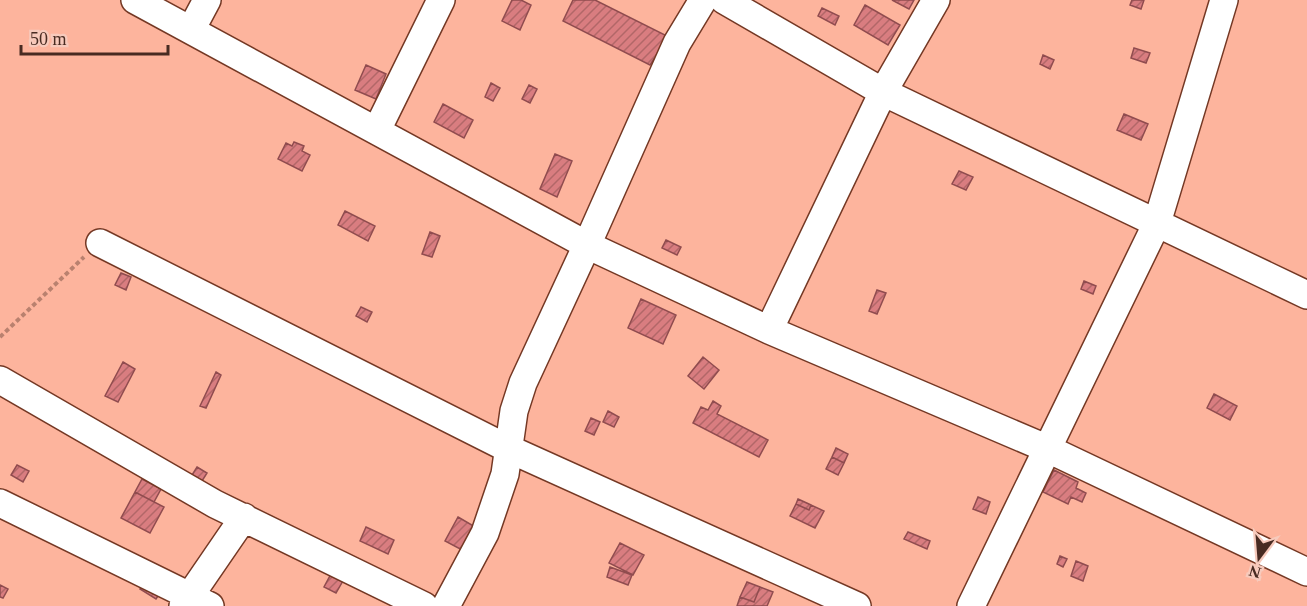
<svg xmlns="http://www.w3.org/2000/svg" width="1307" height="606" font-family="Georgia,serif">
  <style>
    .building { fill: url(#building-hatch); stroke: #904c4f; stroke-width: 1.5 }
    .lines { fill: none; stroke-linecap: round; stroke-linejoin: round }
    .minor-casing { stroke: #743824; stroke-width: 30 }
    .path { stroke: #b9816f; stroke-width: 4; stroke-dasharray: 4.5 3; stroke-linecap: butt }
    .minor { stroke: #fff; stroke-width: 27 }
  </style>
  <defs>
    <pattern id="building-hatch" width="6" height="6" patternUnits="userSpaceOnUse" patternTransform="scale(1.5)"><rect width="6" height="6" fill="#d97d80"/><path d="M-1 1l2-2M0 6l6-6M5 7l2-2" fill="none" stroke="#b26768"/></pattern>
  </defs>
  <rect width="100%" height="100%" fill="#fdb49d"/>
  <!-- building -->
  <path class="building" d="M512,0H521L531,5L520,30L502,21Z
    M573,0H595L673,39L661,62L654,59L650,65L563,21Z
    M892,0H914L909,9Z
    M1132,0H1144L1141,9L1130,5Z
    M865,5L900,25L888,45L854,25Z
    M822,8L839,16L835,25L818,16Z
    M1134,48L1150,53L1146,63L1131,58Z
    M1043,55L1054,60L1050,69L1040,64Z
    M366,65L386,74L376,99L355,90Z
    M491,83L500,88L493,101L485,97Z
    M529,85L537,89L530,103L522,99Z
    M443,104L473,120L464,138L434,122Z
    M1124,114L1148,124L1141,140L1117,130Z
    M294,142L304,146L302,151L310,155L302,171L278,159L286,143L292,146Z
    M555,154L572,161L557,197L540,189Z
    M959,171L973,177L966,190L952,184Z
    M345,211L375,226L368,241L338,225Z
    M430,232L440,236L432,257L422,254Z
    M666,240L681,247L677,255L662,248Z
    M121,273L131,277L126,290L115,285Z
    M1084,281L1096,286L1093,294L1081,289Z
    M877,290L886,293L877,314L869,311Z
    M641,299L676,315L663,344L628,328Z
    M361,307L372,312L367,322L356,316Z
    M703,357L719,370L704,389L688,376Z
    M123,362L135,369L118,402L105,396Z
    M216,372L221,375L206,408L200,406Z
    M1214,394L1237,406L1230,420L1207,408Z
    M713,401L721,406L717,414L768,440L759,457L693,423L701,407L708,410Z
    M608,411L619,417L614,427L603,422Z
    M591,418L600,422L594,435L585,431Z
    M836,448L848,454L844,463L832,457Z
    M832,457L844,463L838,475L826,469Z
    M17,465L29,471L23,482L11,475Z
    M197,467L207,473L202,481L192,475Z
    M1054,470L1078,482L1076,488L1086,493L1082,502L1071,497L1068,504L1043,492Z
    M142,479L161,489L154,502L135,492Z
    M135,492L164,507L150,533L121,518Z
    M978,497L990,502L986,514L973,509Z
    M798,499L811,505L809,510L796,504Z
    M796,504L809,510L811,505L824,511L815,528L790,516Z
    M458,517L477,528L464,551L445,541Z
    M366,527L394,540L388,554L360,541Z
    M908,532L930,541L927,549L904,539Z
    M620,543L644,555L633,575L609,563Z
    M1060,556L1067,559L1063,567L1057,564Z
    M1076,561L1088,566L1083,581L1071,576Z
    M610,567L632,575L628,585L607,577Z
    M332,572L344,579L336,593L324,587Z
    M146,579L162,590L156,599L140,589Z
    M747,582L760,587L754,602L740,597Z
    M0,585L8,589L3,598L0,597Z
    M760,587L773,592L767,606H737L740,597L754,602Z"/>
  <g class="lines">
    <defs>
      <path id="minor" d="M135,0L587,245L769,330L1048,449L1307,572
        M724,0L883,92L1307,295
        M191,30L207,0
        M377,130L441,0
        M100,243L509,449L857,606
        M769,330L883,92L936,0
        M0,380L215,504L424,606
        M0,503L210,606
        M183,606L244,517
        M446,606L485,533L505,474L514,411L523,383L587,245L677,43L703,0
        M971,606L1157,223L1224,0"/>
    </defs>
    <!-- minor casing -->
    <use href="#minor" class="minor-casing"/>
    <!-- path -->
    <path class="path" d="M0,337L84,257"/>
    <!-- minor -->
    <use href="#minor" class="minor"/>
  </g>
  <!-- north arrow -->
  <g transform="translate(1259 558) rotate(196)" stroke="#f7cabc" stroke-width="4.5" paint-order="stroke">
  <path d="M0-4.5L10 22L0 15L-10 22Z" fill="#482b22"/>
  <text y="-9" font-size="16" font-weight="bold" text-anchor="middle" fill="#482b22">N</text>
  </g>
  <!-- scale -->
  <path d="M21 45v9h147v-9" fill="none" stroke="#482b22" stroke-width="3"/>
  <text x="30" y="45" font-size="18" fill="#482b22" stroke="#f7cabc" stroke-width="4.5" paint-order="stroke">50 m</text>
</svg>
